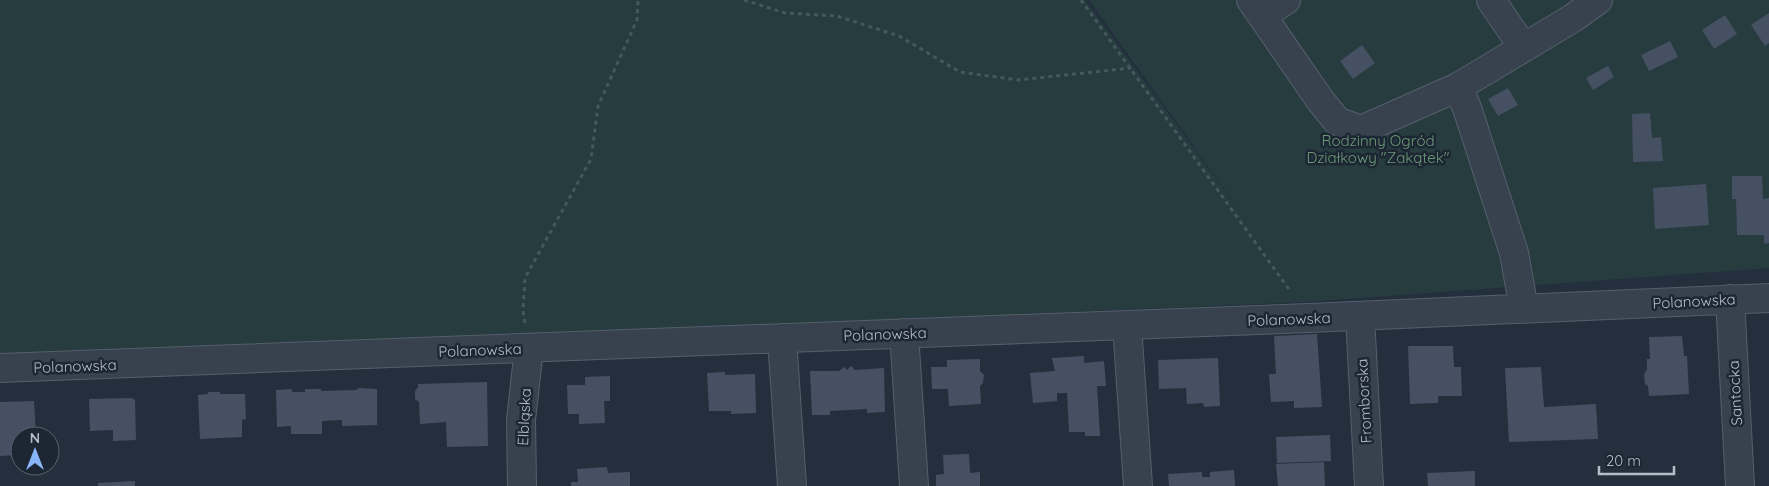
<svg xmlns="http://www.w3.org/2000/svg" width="1769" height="486" font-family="Quicksand,sans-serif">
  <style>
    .green { fill: #263c3f }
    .building { fill: #455162 }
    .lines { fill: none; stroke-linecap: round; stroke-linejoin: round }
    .minor-casing { stroke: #565f6c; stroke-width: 30 }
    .path { stroke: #44595c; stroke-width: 3; stroke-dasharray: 4 4; stroke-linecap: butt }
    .minor { stroke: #38414e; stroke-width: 28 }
    .labels { text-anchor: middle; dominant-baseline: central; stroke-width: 5; stroke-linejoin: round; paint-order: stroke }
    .park-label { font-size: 15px; fill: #6b9a76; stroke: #1d2633 }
    .street-label { font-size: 15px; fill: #b4bcc9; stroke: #1d2633 }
  </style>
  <rect width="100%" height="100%" fill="#242f3e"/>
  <!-- green -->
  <path class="green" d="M0,0H1085L1248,222L1089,0H1769V268L1306,302L0,357Z"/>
  <!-- building -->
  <path class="building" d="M1769,13V43L1765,46L1751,25Z
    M1725,15L1737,34L1714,49L1702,30Z
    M1670,41L1678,57L1649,71L1641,55Z
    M1362,45L1375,63L1353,79L1340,61Z
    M1608,66L1614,77L1593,90L1586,78Z
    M1508,88L1518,105L1498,116L1488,99Z
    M1650,113L1652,138L1661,137L1663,161L1633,162L1632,114Z
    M1732,176H1762L1763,199L1769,198V243L1764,244V235H1737L1736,199H1732Z
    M1706,184L1709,225L1655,229L1653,188Z
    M1317,334L1322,407L1294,408V401L1271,402L1269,374H1276L1274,336Z
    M1682,336L1684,356H1687L1689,394L1649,396L1648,386L1645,384L1644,374L1647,370V359H1650L1649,337Z
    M1408,346H1453L1454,367H1461L1462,396H1438V403L1410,404Z
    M1084,356V363L1104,361L1106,386H1097L1100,436H1085V432H1069L1067,393H1057V401L1033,403L1030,373L1055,371L1052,358Z
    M1218,358L1220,406L1204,407L1203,403L1187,404L1186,388L1159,389L1158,360Z
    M980,359V371L984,375L983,383L980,386L981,404L949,406L948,389H932L931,367H947V360Z
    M851,366L855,370L884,368L885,412L867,413V409L830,411V415H812L810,371H839L844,367L847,370Z
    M1541,367L1544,407L1596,404L1598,439L1509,442L1505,368Z
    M725,372V375L755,374L756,413L731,414V411H709L707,373Z
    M610,376V401H604L605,423L579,424V414H568L567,385H585V377Z
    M487,382L488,446L447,447L446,422L420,424L419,402L415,399V391L418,387V384Z
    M359,388L377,389V425L342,426V420L322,421V434H291V426L277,427L276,390L292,389V392H305V389H321V391L356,390Z
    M208,392H220V394H245L246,419L242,420V437L200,439L198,395L208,394Z
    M132,398L135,400L136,440L113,441V430L90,431L89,399Z
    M34,401L36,436H20V455L0,456V402Z
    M1330,435L1331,461L1277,463L1276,437Z
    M969,454L970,473L980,472V486H936V475L944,474L943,455Z
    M1324,462L1325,486H1278L1276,464Z
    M607,467L608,473L630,472V486H571V482H578L577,469Z
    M1234,470L1235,486H1169L1168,474L1202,472V477H1210V472Z
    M1475,471V486H1428L1427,473Z
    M135,481V486H98V483Z"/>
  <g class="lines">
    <defs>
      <path id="minor" d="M1251,0L1320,100L1337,121L1361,130L1458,87L1573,18L1598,0
        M1491,0L1523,47
        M1262,16L1286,0
        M1458,87L1467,108L1514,253L1524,309
        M1730,299L1740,486
        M1360,316L1369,486
        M1127,325L1138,486
        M904,333L914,486
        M782,338L792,486
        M0,368L1309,318L1769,298
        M522,486L521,420L529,348"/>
    </defs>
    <!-- minor casing -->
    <use href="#minor" class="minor-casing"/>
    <!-- path -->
    <path class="path" d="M744,0L785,13L837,16L899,36L960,72L1018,80L1131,68
      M1081,0L1291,292
      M525,323L523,310L525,278L591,159L598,106L637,20L638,0"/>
    <!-- minor -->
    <use href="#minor" class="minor"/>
  </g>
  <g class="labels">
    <!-- park labels -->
    <g class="park-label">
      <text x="1378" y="140">Rodzinny Ogród<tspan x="1378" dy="17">Działkowy "Zakątek"</tspan></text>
    </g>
    <!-- street labels -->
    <g class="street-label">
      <text transform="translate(1694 301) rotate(-3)">Polanowska</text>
      <text transform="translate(1289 319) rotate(-2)">Polanowska</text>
      <text transform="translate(885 334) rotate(-2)">Polanowska</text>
      <text transform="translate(480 350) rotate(-2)">Polanowska</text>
      <text transform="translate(75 366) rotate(-2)">Polanowska</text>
      <text transform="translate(1735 393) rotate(-93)">Santocka</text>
      <text transform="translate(1364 401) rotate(-93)">Fromborska</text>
      <text transform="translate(524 417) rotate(-87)">Elbląska</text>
    </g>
  </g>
  <!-- north arrow -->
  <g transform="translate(35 451)"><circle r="24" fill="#1d2633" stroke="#59626f"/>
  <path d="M0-4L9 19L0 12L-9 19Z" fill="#8ab4f8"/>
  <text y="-8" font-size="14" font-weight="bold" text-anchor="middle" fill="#b4bcc9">N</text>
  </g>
  <!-- scale -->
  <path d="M1599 466v8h75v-8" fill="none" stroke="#b4bcc9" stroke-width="2.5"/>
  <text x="1606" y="466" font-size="15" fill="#b4bcc9" stroke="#1d2633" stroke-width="4" paint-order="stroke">20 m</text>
</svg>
